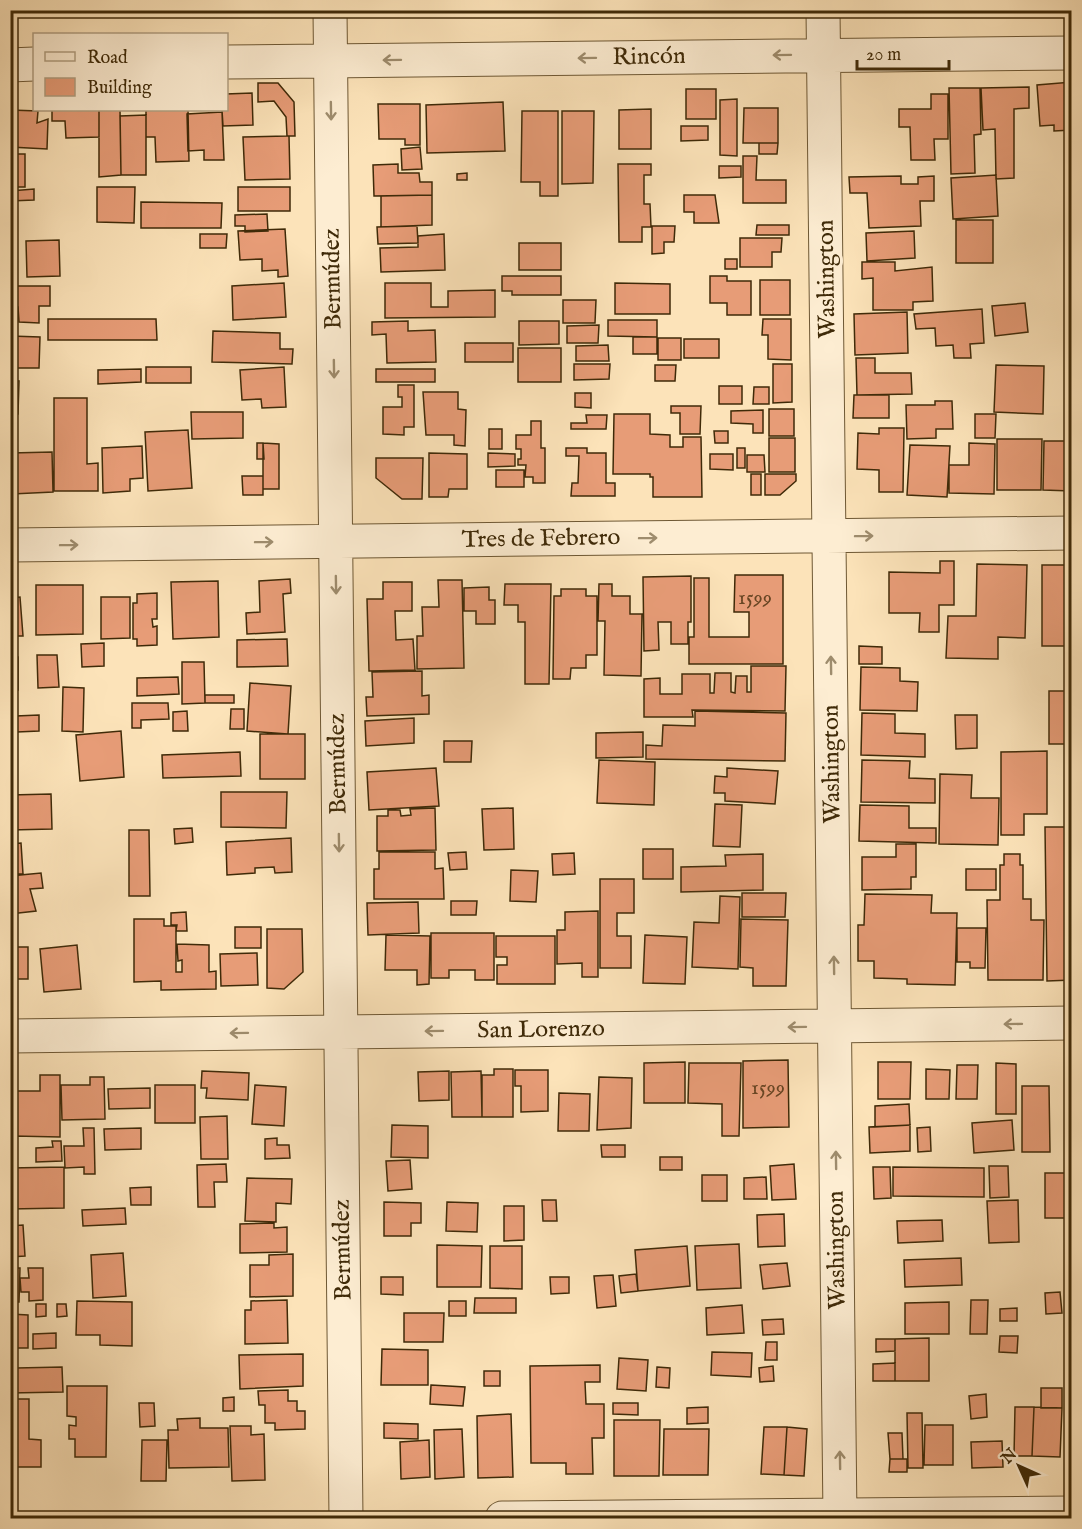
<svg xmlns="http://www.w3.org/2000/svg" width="1082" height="1529" font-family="'IM FELL English',serif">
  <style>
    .building { fill: #e79c77; stroke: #3f2a08; stroke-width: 1.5 }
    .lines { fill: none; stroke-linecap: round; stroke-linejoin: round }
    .minor-casing { stroke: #6e5834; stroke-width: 35 }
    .minor { stroke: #fdedd2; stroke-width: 33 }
    .oneway { stroke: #9e8c6d }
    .labels { text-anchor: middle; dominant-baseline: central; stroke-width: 6; stroke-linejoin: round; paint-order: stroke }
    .number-label { font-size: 21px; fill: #694624 }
    .street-label { font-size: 24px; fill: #3f2a08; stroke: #fdedd2 }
  </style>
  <rect width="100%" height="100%" fill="#fce3b9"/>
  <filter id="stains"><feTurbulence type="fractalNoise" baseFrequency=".00333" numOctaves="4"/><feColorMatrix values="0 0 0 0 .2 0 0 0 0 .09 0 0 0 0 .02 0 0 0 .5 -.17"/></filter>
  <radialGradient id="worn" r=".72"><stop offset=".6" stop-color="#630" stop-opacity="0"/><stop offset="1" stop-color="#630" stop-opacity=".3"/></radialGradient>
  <!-- building -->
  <path class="building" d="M10,10H52V16L10,15Z
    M98,10H127V13H98Z
    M222,10H242V14H221Z
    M246,10H281L279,13H246Z
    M509,10H542V11L509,13Z
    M1072,82V130L1054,131V125L1040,126L1037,85Z
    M258,83H278L294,102L295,136H287L286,117L274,101L258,102Z
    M1029,87V108L1014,109V178L996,179L995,129L983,130L981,88Z
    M949,88H980L981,134L974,135L975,173L951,174Z
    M686,89H716V119H686Z
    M252,93L253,125L223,126L222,110H226V94Z
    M931,94H948V139H934L935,160H911L910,127H899V109H931Z
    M737,99V156L720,155V100Z
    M503,102L505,151L427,153L426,105Z
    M378,104H420V145H405V139H379Z
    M744,108H778V143H743Z
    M651,109V149H619V110Z
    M10,110L38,111L37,123L48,119L47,149L10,147Z
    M52,110H99V137L66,138L65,121H52Z
    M99,110H120L121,175L99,177Z
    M146,110H188L189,161L156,162L155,137H146Z
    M522,111H558V196H540V182H521Z
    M562,111H594L593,183L562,184Z
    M222,112L224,160H204V150L188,151L187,114Z
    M146,115V175H121L120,116Z
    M681,126H708V140L681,141Z
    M287,136H289L290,179L245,180L243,137Z
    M1067,139H1072V166H1069Z
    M759,143H778L777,154H759Z
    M420,147L422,169L402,170L401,149Z
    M10,154H25V187H10Z
    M743,156H757L756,180H786V203H743Z
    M398,164V173H419L420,182H432V195L374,196L373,165Z
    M618,164H651V175H644V204H650L651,227H642V242H619Z
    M719,166H741V177L719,178Z
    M467,173V180H457V174Z
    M996,175L998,216L953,219L951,178Z
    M901,176V184H918V177L934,176V201H920L921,226L869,228L867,193H850L849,177Z
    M97,187H135L134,223L97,222Z
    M238,187H290V211H238Z
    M34,189V200L10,201V191Z
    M432,195V225L381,227V196Z
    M684,195H715L719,223H694V212H684Z
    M141,202L222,203L221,228H141Z
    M267,214L268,231L245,232V226H235V215Z
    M956,220H993V263H956Z
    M757,225H789V235H756Z
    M417,226L418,243L378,244L377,227Z
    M652,226H675L674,242H664V253L652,254Z
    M285,229L288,276L278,277V270L262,271V259L240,260L238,231Z
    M914,231L915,258L867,261L866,233Z
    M200,234H227L226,248H200Z
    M444,234L445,270L381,272L380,248L418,247V236Z
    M740,238H782L781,252H772V267H740Z
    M59,240L60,276L27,277L26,241Z
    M519,243H561V270H519Z
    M725,259H737V269H725Z
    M862,262H895V271L932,267L933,301L913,302V310H873V278L862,279Z
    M502,276H561V295H512V291H502Z
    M710,276H727V281H751V315H727V303H710Z
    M760,280H790V315H760Z
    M284,283L286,317L233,320L232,286Z
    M385,283H431V307H448V291L495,290V317L385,318Z
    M615,283L670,284V314H615Z
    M10,286H50V306H39V323L19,322L18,307H10Z
    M563,300H596L595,323H563Z
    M1025,303L1028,332L995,336L992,306Z
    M982,309L984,343L970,344L971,358H954L953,345L936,346L935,328L916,329L914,314Z
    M907,312L908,353L855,355L854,314Z
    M48,319H156L157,340H48Z
    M763,319H791V360L768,359V335H762Z
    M608,320H657V337L608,336Z
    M408,321V331L435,330L436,362L387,363L386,334L372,335V322Z
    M519,321H559V344L519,345Z
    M599,325L598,343H567V326Z
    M213,331L280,333V349H293L292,364L212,362Z
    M10,336L40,337L39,368H10Z
    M633,337H657V354H633Z
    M658,338H681V360H658Z
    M684,339H719V358H684Z
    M465,343H513V362H465Z
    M608,345L609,361H576V346Z
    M518,348H561V382H518Z
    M856,358H875V373H911L912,394L857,395Z
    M574,364H610L609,379L574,380Z
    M773,364H792V402L773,403Z
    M655,365H676L675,381H655Z
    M996,365L1044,366L1043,414L994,412Z
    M146,367H191V383H146Z
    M284,367L286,407L262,408L261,399L242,400L240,370Z
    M141,369V382L98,384V370Z
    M376,369H435V382H376Z
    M10,380L19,381L18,414H10Z
    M398,385H414V427H404V435L383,434V407H402V397H398Z
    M719,386H742V404H719Z
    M754,387H769V404H753Z
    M423,392H458V409L466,410L465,446L454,445V435H426Z
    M575,393H591V408L575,407Z
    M854,395H889V418H853Z
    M54,398H87V464L98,463V491H54Z
    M935,401H952L953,429H936V438L907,439L906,405H935Z
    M671,406H701L700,434H680V413H671Z
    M769,409H794V436H769Z
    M763,410V433H753V424L731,423V411Z
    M191,412H243V438L192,439Z
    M614,414H650V434L670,435V447H683V437H701L702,497H653V477H650V474H613Z
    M975,414H996L995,438H975Z
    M586,415H607L606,429H571V423H587Z
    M531,421H541V448H545V483H533V477H525L526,465H518V459H521V449H516V435H531Z
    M879,428H904L903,492H879V470L857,469L858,433L879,434Z
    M489,429H502V449H489Z
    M188,430L192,488L148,491L145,432Z
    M714,431H728V443H715Z
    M769,438H795V472H769Z
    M997,439H1042L1041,490H997Z
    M1044,441H1072V491L1043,490Z
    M257,443H263L264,459H257Z
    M263,443L279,444V489H263Z
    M969,443L995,444L994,494L949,493V465H969Z
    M910,445L950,446L947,497L907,495Z
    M142,446L143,478L130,479V491L103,493L102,448Z
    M566,448H587V453H606V483H615V496H571L572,483H578L579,456H566Z
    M737,448H745V468H737Z
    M52,452L53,492L12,494L11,453Z
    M429,453L467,454V489H449L448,497H429Z
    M488,453L515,454V466L488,467Z
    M710,454H733V470L710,469Z
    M747,455H764L765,472H747Z
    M376,458H423L422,499H402L376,478Z
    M496,470H524V487H496Z
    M751,474H761V495H751Z
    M765,474H796V481L780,495H765Z
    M242,476H263V495H243Z
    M940,561H954V605H939V632H919L920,613H889V572L940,573Z
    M977,564L1027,565L1025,638L998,637V659L946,658L948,616H976Z
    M1042,565H1072V646H1042Z
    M735,575H783V664H689V637H694V578H709V637H749V612H734Z
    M691,576V622H688V644H671V622H658L659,650L644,651L643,577Z
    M290,579L291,593L283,594L285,632L247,634L246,613L260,612L259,581Z
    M438,580H462L464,668L417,669V636H423L422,607H439Z
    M218,581L219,637L173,639L171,582Z
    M383,582H412V611H395L396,640L413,639L415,670L369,671L367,599H383Z
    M505,584H551L549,684H525V622H518V605H504Z
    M599,584H612V596H630V614H642L641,676L604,675L605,621H598Z
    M36,585H83V634L36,635Z
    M489,587V600H495V624H476V611H464V588Z
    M561,589H586V596H597V655H586V668H571L570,679H553L554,596H561Z
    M157,593V619H152L153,627L157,626V645L137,646V639H133V603H137V594Z
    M20,597L23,636H10V598Z
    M101,597H130V638L101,639Z
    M287,639L288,666L237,667V640Z
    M104,643V666L82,667L81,644Z
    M859,646L882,647V664H859Z
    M37,655H57L59,687L38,688Z
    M10,657H18V690H10Z
    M182,662H204L205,703L182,704Z
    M751,666H786L785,711L692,710L693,717H644V679L660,678V694H682V674H710V693H714L715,673H731V692L735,693L736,676H747V692H751Z
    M861,667L900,668V681L918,682L917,711L860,710Z
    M422,671V696L429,695V714L367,716L366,697H373L372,672Z
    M178,677L179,694L137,696V678Z
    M250,683L291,686L288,734L247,731Z
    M63,687L84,688L83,732L62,731Z
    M1049,691H1072V744H1049Z
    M205,695H234V703H205Z
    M132,703H168L169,719L141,720V728H132Z
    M231,709H244V729H230Z
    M187,711L188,731H173V712Z
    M695,711L786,713L785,761L646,759V745L662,746L663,725L695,726Z
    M862,713L895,714V733L925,734V757L861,755Z
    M39,715V731L17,732L16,716Z
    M955,715H977V748L956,749Z
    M414,718V743L366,746L365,721Z
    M121,731L124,777L80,781L76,735Z
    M643,732V757L596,758V733Z
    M260,734H305V779H260Z
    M444,741H472L471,762H444Z
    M1047,751V814H1024V835H1001V752Z
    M240,752L241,776L163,778L162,755Z
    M599,760L655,762L654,805L597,803Z
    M862,760L910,761L909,778L935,779V803L861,802Z
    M436,768L439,806L369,810L367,772Z
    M727,768L778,771L775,804L725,801V793H714L715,776L727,777Z
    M940,774L972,775L971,798H999L998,845L939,844Z
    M221,792H287L286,828L221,827Z
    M51,794L52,829L10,830V795Z
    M715,804L742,805L740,847L713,846Z
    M860,805L909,806V828H936V843L859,841Z
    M435,808L436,850L377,851V816H388V810H400L401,816L411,815L410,809Z
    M513,808L514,849L484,850L482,809Z
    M1045,827H1072V980L1047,981Z
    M192,828L193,842L175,844L174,829Z
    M129,830H149L150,896H129Z
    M291,838L292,872L275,873L274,867L255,868V873L227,875L226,842Z
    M21,843L23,874H10V844Z
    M896,844H916V877H911V889L862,890V857H896Z
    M643,849H673V879H643Z
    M379,852H435V869L443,868L444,899H374V869H379Z
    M466,852L467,869L450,870L448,853Z
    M574,853L575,874L553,875L552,854Z
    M763,854V890L681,892V867L726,866L725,855Z
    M1004,854H1020V865H1023V899H1031V920H1044L1043,980H988L987,900H1000V865H1004Z
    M966,869H996V890H966Z
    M511,870L538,871L536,902L510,901Z
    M41,873L43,888L30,889L36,911L10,914V876Z
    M600,879H634V913H617V936H631V968H600Z
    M742,893H786L785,917H742Z
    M865,894L932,895L931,913H957L955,985L907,984V979L874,978V961H858V925H864Z
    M720,896L740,897L738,969L692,967L694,922L719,923Z
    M451,901H477L476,915H451Z
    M418,902L419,933L368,935L367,903Z
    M598,911V977H582V963L557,964V930H565V912Z
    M186,912L187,931H176L177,925H171V913Z
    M134,919H164V926H176V972H182V960L178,961L177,944L209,945V972L216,971V989L161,990V981L134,982Z
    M741,919L788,920L786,986H753V968L740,967Z
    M235,927H261V948H235Z
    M957,928H986L985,968H970V962H957Z
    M267,929H302L303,972L284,989L267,988Z
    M431,933H494V980H475V970H449V978H431Z
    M386,935L430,936L429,984L417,985V970H385Z
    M645,935L687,937L685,984L643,983Z
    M496,936H555V984H497V965H507V957H496Z
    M77,945L81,989L44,992L40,949Z
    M10,947H28V979H10Z
    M257,953L258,985L221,986L220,954Z
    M788,1060L789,1127L743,1128V1061Z
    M685,1062V1103H644V1063Z
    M878,1062H911L910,1099H878Z
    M689,1063H741L739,1136H722V1104L688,1103Z
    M996,1063L1016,1064V1114H996Z
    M957,1065H978L977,1099H956Z
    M494,1069H513V1117H482V1075H494Z
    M926,1069L950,1070L949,1099H926Z
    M515,1070H548V1111L521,1112V1086H515Z
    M202,1071L249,1073L248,1100L206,1098L207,1088H201Z
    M449,1071V1100L419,1101L418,1072Z
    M481,1071L482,1117H452L451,1072Z
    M40,1075H60V1137L14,1136V1144H10V1091H40Z
    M90,1077H104L105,1119L62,1120L61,1085H90Z
    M599,1077L632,1078L631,1128L597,1130Z
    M155,1085H195V1123H155Z
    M255,1085L286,1087L284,1126L252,1124Z
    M1022,1086H1049L1050,1152H1022Z
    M150,1088V1108L109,1109L108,1089Z
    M559,1093L590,1094L589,1131H558Z
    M909,1104L910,1125L875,1127V1106Z
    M227,1116L228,1159H201L200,1117Z
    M1012,1120L1014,1150L974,1153L972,1123Z
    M392,1125L428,1126V1158L391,1157Z
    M910,1125V1151L870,1153L869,1127Z
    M930,1127L931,1151L918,1152L917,1128Z
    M83,1128H94L95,1174H84V1167L65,1168L64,1146H84Z
    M141,1128V1149L105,1150L104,1129Z
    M1065,1136H1072V1161H1067Z
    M277,1138V1145H289L290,1158L265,1159V1139Z
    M52,1141H61L62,1161L36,1162V1148L53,1147Z
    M601,1145H625V1157H602Z
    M660,1157H682V1170H660Z
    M410,1160L412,1189L388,1191L386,1161Z
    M226,1164L227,1182H214L215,1207H198L197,1165Z
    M794,1164L796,1199L772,1200L770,1166Z
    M989,1166H1008L1009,1197L990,1198Z
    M64,1167V1208L10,1209V1168Z
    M873,1167H890L891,1198L874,1199Z
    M893,1167L984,1168V1197L893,1196Z
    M1045,1173H1067V1218H1045Z
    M702,1175H727V1201H702Z
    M766,1177L767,1199H744V1178Z
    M247,1178L292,1179L291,1204L276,1203V1222L245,1221Z
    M151,1187V1205H131L130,1188Z
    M542,1200H556L557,1221H543Z
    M1018,1200L1019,1242L989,1243L987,1201Z
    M384,1202L421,1203V1223H411V1236H384Z
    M447,1202L478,1203L477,1232L446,1231Z
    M504,1206H524V1240L504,1241Z
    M125,1208L126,1224L83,1226L82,1210Z
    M784,1214L785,1246L758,1247L757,1215Z
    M942,1220L943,1241L898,1243L897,1221Z
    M274,1223V1228L287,1227V1252L240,1253V1224Z
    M23,1225L25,1256L10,1257V1226Z
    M1065,1235H1072V1267H1066Z
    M739,1244L741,1288L697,1290L695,1246Z
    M437,1245L482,1246L481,1287H437Z
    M490,1246H522V1289L490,1288Z
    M687,1246L690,1286L638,1291L635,1250Z
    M123,1253L126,1296L93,1298L91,1255Z
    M293,1254V1296L250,1297V1265H269V1255Z
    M961,1258L962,1285L905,1287L904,1260Z
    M787,1263L790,1286L763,1289L760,1265Z
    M10,1268H20L19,1302H10Z
    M28,1268H43V1300L29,1301V1292H21L20,1278H29Z
    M636,1274L638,1291L621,1293L619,1276Z
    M613,1275L616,1306L597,1308L594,1276Z
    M381,1277H403V1295L381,1294Z
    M550,1277H569V1293L551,1294Z
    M1060,1292L1062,1313L1046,1314L1045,1293Z
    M475,1298H516V1313H474Z
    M287,1300L288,1343L245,1344V1310H251V1301Z
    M971,1300H988L987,1334H970Z
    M77,1301L132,1302V1346L100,1345V1335H76Z
    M449,1301H466V1316H449Z
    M949,1302V1334H905V1303Z
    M36,1304H46V1316L36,1317Z
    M57,1304H66L67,1316L57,1317Z
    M742,1305L744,1333L707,1335L706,1308Z
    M1017,1308V1321H1000V1309Z
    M404,1313H444L443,1342H404Z
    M10,1314L28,1315V1348H10Z
    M783,1319L784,1334L763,1335L762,1320Z
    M56,1333V1348L33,1349V1334Z
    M1000,1336H1018L1017,1353L999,1352Z
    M929,1338V1381H895V1339Z
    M876,1339H895V1351L876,1352Z
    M766,1342H777V1360H765Z
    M382,1349L428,1350V1385H381Z
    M712,1352L752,1353L751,1377L711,1375Z
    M303,1354V1386L240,1389L239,1355Z
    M10,1356H15L16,1368L62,1367L63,1392L10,1393Z
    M619,1358L648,1360L646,1391L617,1389Z
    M895,1363V1381H873V1364Z
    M600,1365V1382H585L586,1404H604V1438H592L593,1474H566V1463H531L530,1366Z
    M773,1366L774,1381L760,1382L759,1368Z
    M657,1367L670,1368L669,1388L656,1387Z
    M484,1371H500V1386H484Z
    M431,1385L465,1387L463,1406L430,1404Z
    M67,1386H107L106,1457H75V1439H69V1425L76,1426V1417L67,1416Z
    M1041,1388H1062V1408H1041Z
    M288,1390V1401H297V1411H305V1429L275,1430V1423H265V1405H259L258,1391Z
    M986,1394L987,1417L971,1419L969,1396Z
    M234,1397V1411H223V1398Z
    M10,1399H29V1439L41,1440V1467H10Z
    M139,1403H154L155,1426L140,1427Z
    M613,1403H638V1415L613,1414Z
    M708,1407V1423L687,1424V1408Z
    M1015,1407H1034L1032,1456H1014Z
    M1034,1407L1062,1408L1060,1457L1032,1456Z
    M907,1413H922L923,1468H908Z
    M511,1414L513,1477L478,1478L477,1416Z
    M200,1418V1428H228L229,1467L169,1468L168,1430H178L177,1419Z
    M614,1420H660L659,1476H614Z
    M384,1423L418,1424V1439L384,1438Z
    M925,1425H953V1465H924Z
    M230,1426H251V1435L264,1434L265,1480L232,1481Z
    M764,1427H787L784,1475L761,1474Z
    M787,1427L807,1429L804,1476L784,1475Z
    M462,1429L464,1477L435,1479L434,1430Z
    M664,1429H709L708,1475H663Z
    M888,1433H902L903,1459H890Z
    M142,1440H167L166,1481H141Z
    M429,1440L430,1477L401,1479L400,1442Z
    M1002,1441L1003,1467L972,1468L971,1442Z
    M890,1459H907V1472H889Z"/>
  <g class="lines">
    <defs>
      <path id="minor" d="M330,10L346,1518
        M823,10L840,1518
        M226,62L1072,53
        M10,65L34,64
        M10,545L1072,533
        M10,1036L1072,1023
        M502,1518L1072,1513"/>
    </defs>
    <!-- minor casing -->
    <use href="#minor" class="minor-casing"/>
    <!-- minor -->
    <use href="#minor" class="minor"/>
  </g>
  <!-- one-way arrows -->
  <defs><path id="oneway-shaft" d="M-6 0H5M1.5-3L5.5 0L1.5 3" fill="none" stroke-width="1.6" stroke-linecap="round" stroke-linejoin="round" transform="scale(1.5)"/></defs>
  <g class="oneway">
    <use href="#oneway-shaft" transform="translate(782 55) rotate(179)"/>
    <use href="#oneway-shaft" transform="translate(587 58) rotate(179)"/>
    <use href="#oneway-shaft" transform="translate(392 60) rotate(179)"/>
    <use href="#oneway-shaft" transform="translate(331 111) rotate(89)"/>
    <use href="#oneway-shaft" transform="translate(334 369) rotate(89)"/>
    <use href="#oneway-shaft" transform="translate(864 536) rotate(-1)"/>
    <use href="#oneway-shaft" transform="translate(648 538) rotate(-1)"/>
    <use href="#oneway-shaft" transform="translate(264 542) rotate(-1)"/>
    <use href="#oneway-shaft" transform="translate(69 545) rotate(-1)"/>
    <use href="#oneway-shaft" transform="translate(336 585) rotate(89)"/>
    <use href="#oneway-shaft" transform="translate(831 665) rotate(-91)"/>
    <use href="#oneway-shaft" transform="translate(339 843) rotate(89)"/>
    <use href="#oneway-shaft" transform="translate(834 965) rotate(-91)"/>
    <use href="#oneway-shaft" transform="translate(1013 1024) rotate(179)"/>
    <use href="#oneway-shaft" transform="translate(797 1027) rotate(179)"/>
    <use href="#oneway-shaft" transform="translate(434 1031) rotate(179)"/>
    <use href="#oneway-shaft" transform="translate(239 1033) rotate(179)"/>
    <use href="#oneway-shaft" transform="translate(836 1160) rotate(-91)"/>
    <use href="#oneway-shaft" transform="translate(840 1460) rotate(-91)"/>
  </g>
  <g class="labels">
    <!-- number labels -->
    <g class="number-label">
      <text x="755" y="598">1599</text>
      <text x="768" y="1088">1599</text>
    </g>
    <!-- street labels -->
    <g class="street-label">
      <text transform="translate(649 57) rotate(-1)">Rincón</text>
      <text transform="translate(333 279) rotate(-91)">Bermúdez</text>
      <text transform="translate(827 279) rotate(-91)">Washington</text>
      <text transform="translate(541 539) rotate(-1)">Tres de Febrero</text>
      <text transform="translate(338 764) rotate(-91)">Bermúdez</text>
      <text transform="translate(832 764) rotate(-91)">Washington</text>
      <text transform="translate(541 1030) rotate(-1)">San Lorenzo</text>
      <text transform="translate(343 1250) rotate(-91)">Bermúdez</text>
      <text transform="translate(837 1250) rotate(-91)">Washington</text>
    </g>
  </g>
  <!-- margin -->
  <rect width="1082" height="1529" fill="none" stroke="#fce3b9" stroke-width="36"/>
  <rect x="12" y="12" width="1058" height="1505" fill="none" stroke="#3f2a08" stroke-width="3"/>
  <rect x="18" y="18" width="1046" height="1493" fill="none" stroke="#3f2a08" stroke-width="1.5"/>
  <!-- legend -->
  <rect x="33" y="33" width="195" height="78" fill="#fdedd2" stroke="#b19f81" stroke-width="1.5"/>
  <rect x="45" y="52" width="30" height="9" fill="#fdedd2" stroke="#b19f81" stroke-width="1.5"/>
  <text x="87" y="63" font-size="18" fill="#3f2a08">Road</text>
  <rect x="45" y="78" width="30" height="18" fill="#e79c77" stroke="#b19f81" stroke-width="1.5"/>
  <text x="87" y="93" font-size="18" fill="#3f2a08">Building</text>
  <!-- north arrow -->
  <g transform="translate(1019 1466) rotate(315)" stroke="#fdedd2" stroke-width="4.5" paint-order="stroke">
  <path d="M0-4.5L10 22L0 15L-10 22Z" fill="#3f2a08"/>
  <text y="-9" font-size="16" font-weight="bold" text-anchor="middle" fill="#3f2a08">N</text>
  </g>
  <!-- scale -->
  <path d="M857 60v9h92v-9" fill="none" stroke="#3f2a08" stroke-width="3"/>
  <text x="866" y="60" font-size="18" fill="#3f2a08" stroke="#fdedd2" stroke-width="4.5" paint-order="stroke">20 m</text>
  <rect width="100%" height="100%" filter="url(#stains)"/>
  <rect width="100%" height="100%" fill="url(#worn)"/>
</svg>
